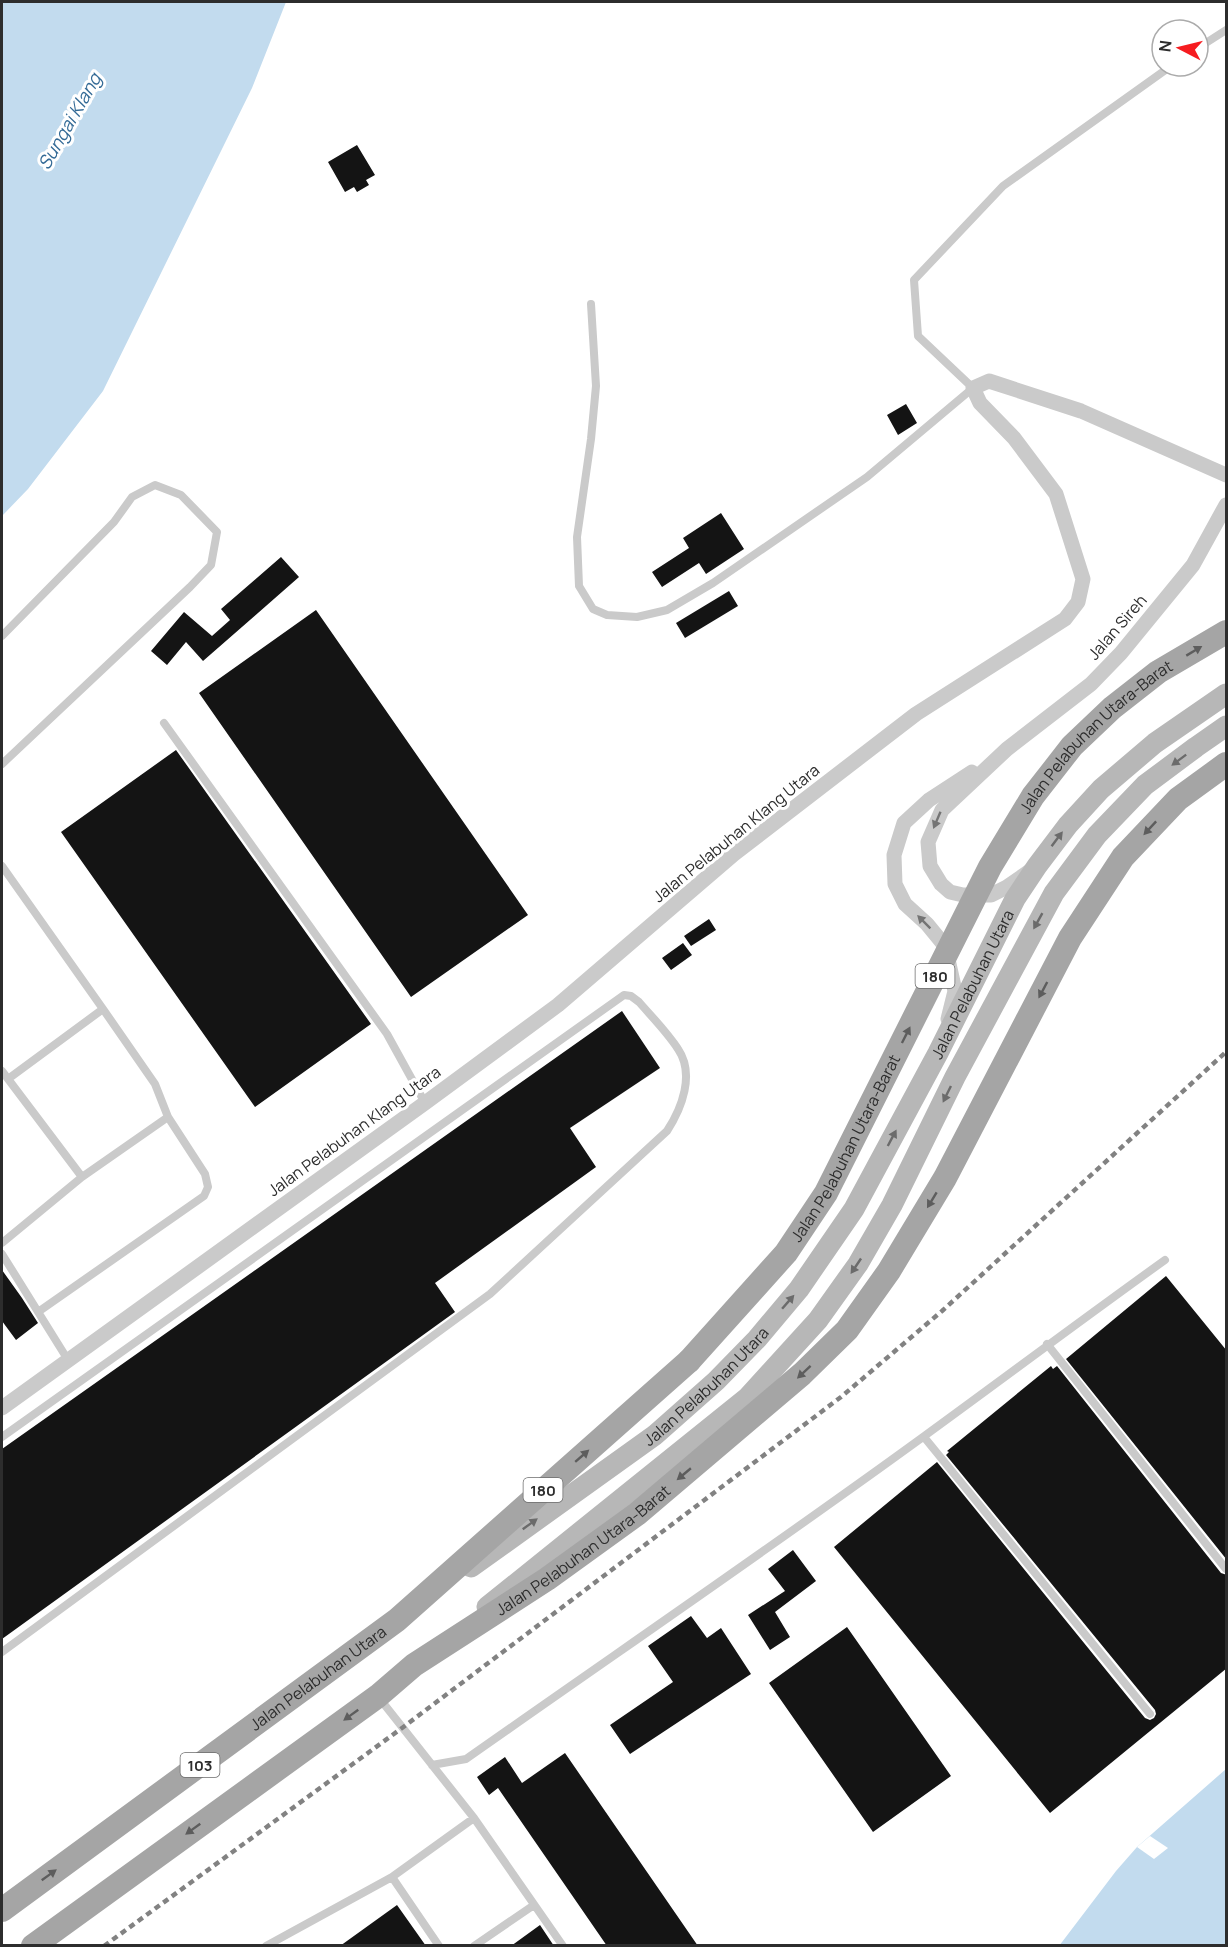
<svg xmlns="http://www.w3.org/2000/svg" width="1228" height="1947" font-family="Manrope,sans-serif">
  <style>
    .water { fill: #c2dbee }
    .pier { fill: #fff }
    .building { fill: #141414 }
    .lines { fill: none; stroke-linecap: round; stroke-linejoin: round }
    .lane { stroke: #cacaca; stroke-width: 8 }
    .street { stroke: #cacaca; stroke-width: 15 }
    .secondary { stroke: #b7b7b7; stroke-width: 21 }
    .primary { stroke: #a5a5a5; stroke-width: 24 }
    .rail { stroke: #828282; stroke-width: 4.5; stroke-dasharray: 6 4.5; stroke-linecap: butt }
    .primary-bridge { stroke: #a5a5a5; stroke-width: 24 }
    .oneway { fill: #5d5d5d }
    .oneway2 { fill: #6b6b6b }
    .oneway3 { fill: #747474 }
    .labels { text-anchor: middle; dominant-baseline: central; stroke-width: 6; stroke-linejoin: round; paint-order: stroke }
    .shield { fill: #fff; stroke: #6c6c6c; stroke-width: 1.5 }
    .shield-label { font-size: 15px; font-weight: bold; fill: #2d2d2d }
    .street-label { font-size: 16px; fill: #2d2d2d; stroke: #fff }
    .water-label { font-size: 18px; font-style: italic; fill: #336a96; stroke: #fff }
  </style>
  <rect width="100%" height="100%" fill="#fff"/>
  <!-- water -->
  <path class="water" d="M2,2H286L252,88L103,391L28,489L2,516Z
    M1226,1769V1945L1059,1946L1116,1871L1137,1847Z"/>
  <!-- pier -->
  <path class="pier" d="M1150,1836L1168,1848L1154,1859L1137,1847Z"/>
  <!-- building -->
  <path class="building" d="M357,145L375,175L366,180L369,185L357,192L354,187L345,192L328,162Z
    M906,404L917,423L898,435L887,415Z
    M721,513L744,549L706,574L699,563L662,587L652,572L689,548L683,538Z
    M281,557L299,577L203,661L186,642L167,665L151,651L184,612L212,636L230,620L221,609Z
    M729,591L738,606L685,638L676,623Z
    M316,610L528,915L411,997L199,693Z
    M176,750L371,1024L255,1107L61,832Z
    M709,919L716,930L691,946L684,936Z
    M683,943L692,955L671,970L662,958Z
    M622,1011L660,1068L570,1128L596,1167L435,1283L455,1312L2,1639V1449Z
    M2,1270L22,1298L38,1323L16,1340L2,1321Z
    M1166,1276L1227,1351V1560L1066,1359Z
    M1051,1366L1053,1369L1057,1366L1221,1573L1227,1575V1668L1050,1813L834,1547L937,1462L1145,1718L1150,1720L1154,1718L1156,1714L1155,1710L946,1455L949,1452L947,1451Z
    M793,1550L816,1581L775,1612L790,1637L770,1650L748,1615L785,1591L768,1569Z
    M691,1616L707,1638L721,1628L751,1674L630,1754L610,1725L673,1682L648,1646Z
    M847,1627L951,1776L873,1832L769,1683Z
    M565,1753L698,1946H607L498,1788L489,1795L477,1777L505,1757L522,1783Z
    M397,1905L426,1946H340Z
    M540,1925L554,1946H511Z"/>
  <g class="lines">
    <!-- lane -->
    <path class="lane" d="M1198,48L1226,30
      M591,304L596,386L591,439L577,537L579,586L593,609L607,615L637,617L667,610L713,583L867,477L973,388L918,336L914,280L1003,186L1171,66
      M2,636L114,522L132,497L155,485L181,495L217,532L211,565L190,587L2,764
      M164,723L387,1034L425,1103
      M2,866L103,1009L8,1079
      M2,1071L82,1177L2,1243
      M82,1177L168,1117
      M2,1254L68,1360
      M38,1312L204,1196L208,1187L205,1174L168,1117L155,1084L103,1009
      M1047,1344L1226,1569
      M2,1437L624,995L631,996L639,1002C652,1017 667,1032 678,1049C695,1074 682,1108 667,1131L490,1294L2,1652
      M924,1437L1150,1714
      M380,1699L474,1818L563,1946
      M432,1765L466,1759C618,1652 772,1547 923,1437C1004,1378 1084,1318 1165,1260
      M392,1877L439,1946
      M266,1946L392,1877L474,1818
      M474,1946L534,1905"/>
    <!-- street -->
    <path class="street" d="M1030,871L1007,887L991,895H963L950,892L941,884L930,866L928,842L942,810L1007,749L1091,684L1121,653L1193,565L1226,505
      M948,1019L955,991L945,946L927,924L905,904L895,884L894,855L904,823L929,800L972,772
      M2,1408L425,1103L558,1005L734,854L916,714L1065,619L1078,602L1083,579L1056,494L1014,438L980,403L973,388L989,381L1081,411L1226,475"/>
    <!-- secondary -->
    <g class="secondary">
      <path id="s1" d="M471,1567L655,1435L716,1381L757,1339L799,1289L854,1209L938,1053L1015,899L1037,866L1068,825L1101,789L1155,743L1226,694"/>
      <path d="M487,1607L747,1398L818,1320L858,1264L892,1205L955,1077L1054,893L1097,835L1145,785L1196,747L1226,726"/>
    </g>
    <!-- primary -->
    <g class="primary">
      <path id="s2" d="M2,1910L397,1620L689,1361"/>
      <path id="s3" d="M33,1946L378,1696L414,1665L547,1579L637,1514L802,1374L847,1330L889,1271L945,1178L1070,938L1123,857L1178,799L1226,764"/>
    </g>
    <!-- rail -->
    <path class="rail" d="M104,1946L402,1728L841,1397L942,1311L1226,1052"/>
    <!-- primary-bridge -->
    <path class="primary-bridge" id="s4" d="M689,1361L786,1253L826,1193L990,867L1033,796L1072,746L1112,708L1158,672L1226,632"/>
  </g>
  <!-- one-way arrows -->
  <defs><path id="oneway-solid" d="M-6-.8H1V-3.2L6.5 0L1 3.2V.8H-6Z" transform="scale(1.5)"/></defs>
  <g class="oneway">
    <use href="#oneway-solid" transform="translate(1194 651) rotate(-31)"/>
    <use href="#oneway-solid" transform="translate(1150 828) rotate(133)"/>
    <use href="#oneway-solid" transform="translate(1043 990) rotate(118)"/>
    <use href="#oneway-solid" transform="translate(906 1035) rotate(-63)"/>
    <use href="#oneway-solid" transform="translate(932 1200) rotate(121)"/>
    <use href="#oneway-solid" transform="translate(804 1372) rotate(137)"/>
    <use href="#oneway-solid" transform="translate(582 1456) rotate(-41)"/>
    <use href="#oneway-solid" transform="translate(684 1474) rotate(140)"/>
    <use href="#oneway-solid" transform="translate(351 1715) rotate(144)"/>
    <use href="#oneway-solid" transform="translate(193 1829) rotate(144)"/>
    <use href="#oneway-solid" transform="translate(49 1875) rotate(-36)"/>
  </g>
  <g class="oneway2">
    <use href="#oneway-solid" transform="translate(1179 760) rotate(143)"/>
    <use href="#oneway-solid" transform="translate(1057 839) rotate(-53)"/>
    <use href="#oneway-solid" transform="translate(1038 921) rotate(119)"/>
    <use href="#oneway-solid" transform="translate(947 1094) rotate(116)"/>
    <use href="#oneway-solid" transform="translate(892 1138) rotate(-62)"/>
    <use href="#oneway-solid" transform="translate(856 1266) rotate(124)"/>
    <use href="#oneway-solid" transform="translate(788 1302) rotate(-49)"/>
    <use href="#oneway-solid" transform="translate(530 1524) rotate(-36)"/>
  </g>
  <g class="oneway3">
    <use href="#oneway-solid" transform="translate(937 820) rotate(113)"/>
    <use href="#oneway-solid" transform="translate(924 922) rotate(-135)"/>
  </g>
  <g class="labels">
    <!-- shield labels -->
    <g class="shield">
      <rect x="915.5" y="964" width="39" height="24" rx="4.5"/>
      <rect x="523.5" y="1478" width="39" height="24" rx="4.5"/>
      <rect x="180.5" y="1753" width="39" height="24" rx="4.5"/>
    </g>
    <g class="shield-label">
      <text x="935" y="976">180</text>
      <text x="543" y="1490">180</text>
      <text x="200" y="1765">103</text>
    </g>
    <!-- street labels -->
    <g class="street-label">
      <text transform="translate(1117 627) rotate(-49)">Jalan Sireh</text>
      <text stroke="none"><textPath href="#s4" startOffset="752">Jalan Pelabuhan Utara-Barat</textPath></text>
      <text transform="translate(736 833) rotate(-39)">Jalan Pelabuhan Klang Utara</text>
      <text stroke="none"><textPath href="#s1" startOffset="783">Jalan Pelabuhan Utara</textPath></text>
      <text transform="translate(354 1131) rotate(-36)">Jalan Pelabuhan Klang Utara</text>
      <text stroke="none"><textPath href="#s4" startOffset="266">Jalan Pelabuhan Utara-Barat</textPath></text>
      <text stroke="none"><textPath href="#s1" startOffset="297">Jalan Pelabuhan Utara</textPath></text>
      <text stroke="none"><textPath href="#s3" startOffset="678">Jalan Pelabuhan Utara-Barat</textPath></text>
      <text stroke="none"><textPath href="#s2" startOffset="392">Jalan Pelabuhan Utara</textPath></text>
    </g>
    <!-- water labels -->
    <g class="water-label">
      <text transform="translate(69 121) rotate(-60)">Sungai Klang</text>
    </g>
  </g>
  <!-- border -->
  <rect width="1228" height="1947" fill="none" stroke="#2d2d2d" stroke-width="6"/>
  <!-- north arrow -->
  <g transform="translate(1180 48) rotate(277)"><circle r="28" fill="#ffffff" stroke="#ababab" stroke-width="1.5"/>
  <path d="M0-4.5L10 22L0 15L-10 22Z" fill="#f61c20"/>
  <text y="-9" font-size="16" font-weight="bold" text-anchor="middle" fill="#2d2d2d">N</text>
  </g>
</svg>
